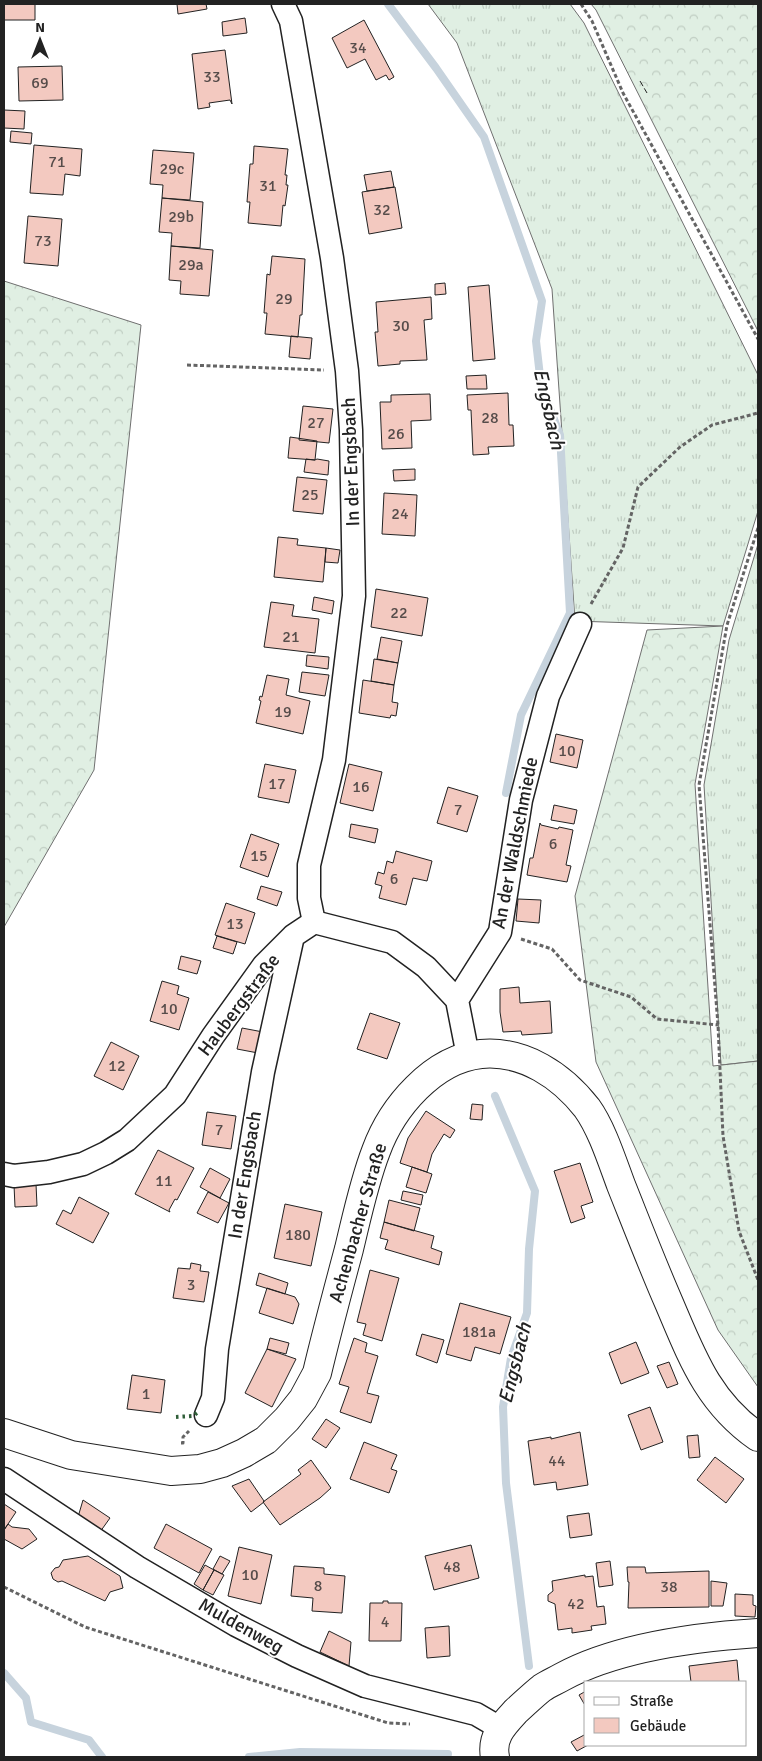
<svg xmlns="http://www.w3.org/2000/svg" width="762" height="1761" font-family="Signika,sans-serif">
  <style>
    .grass { fill: url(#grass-tufts); stroke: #6f6f6f }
    .forest { fill: url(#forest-crowns); stroke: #6f6f6f }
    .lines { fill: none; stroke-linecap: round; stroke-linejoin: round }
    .stream { stroke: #c7d3dd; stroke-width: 8 }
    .building { fill: #f3c9c0; stroke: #222 }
    .street-casing { stroke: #222; stroke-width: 25 }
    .secondary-casing { stroke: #222; stroke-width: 30 }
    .path { stroke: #646464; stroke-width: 3; stroke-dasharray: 4 2.5; stroke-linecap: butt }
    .street { stroke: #fff; stroke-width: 22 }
    .secondary { stroke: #fff; stroke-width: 28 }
    .hedge { stroke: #2f5e38; stroke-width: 4; stroke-dasharray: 2.5 4; stroke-linecap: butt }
    .fence { stroke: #222; stroke-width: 1; stroke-dasharray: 6 2.5; stroke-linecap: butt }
    .labels { text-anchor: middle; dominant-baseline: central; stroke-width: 4; stroke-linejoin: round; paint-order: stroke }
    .number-label { font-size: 16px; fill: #564c4a }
    .street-label { font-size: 19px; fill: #222; stroke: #fff }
    .water-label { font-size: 20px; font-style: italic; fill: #222; stroke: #fff }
  </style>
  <defs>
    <pattern id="grass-tufts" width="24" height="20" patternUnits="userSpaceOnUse" patternTransform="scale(1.25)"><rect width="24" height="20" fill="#e0efe3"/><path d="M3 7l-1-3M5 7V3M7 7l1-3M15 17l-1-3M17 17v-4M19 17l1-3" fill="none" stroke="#c0cdc2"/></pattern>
    <pattern id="forest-crowns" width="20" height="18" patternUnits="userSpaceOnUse" patternTransform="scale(1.25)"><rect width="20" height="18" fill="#e0efe3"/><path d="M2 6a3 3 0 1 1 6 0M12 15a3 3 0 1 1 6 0" fill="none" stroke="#c0cdc2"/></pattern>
  </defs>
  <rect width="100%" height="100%" fill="#fff"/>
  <!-- grass -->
  <path class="grass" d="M428,4H570L584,23L758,375V511L723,626L575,621L552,289L457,43Z
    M758,544V1061L721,1065L704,785L729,640Z"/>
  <!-- forest -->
  <path class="forest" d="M591,4H758V331L596,10Z
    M4,281L141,325L94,770L4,927Z
    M723,626L695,784L713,1066L758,1061V1387L718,1330L596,1062L575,896L647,630Z"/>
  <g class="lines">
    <!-- stream -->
    <path class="stream" d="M388,4L436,68L484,137L542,301L536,341L541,385L560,435L570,613L521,715L506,793
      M495,1096L535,1191L529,1249L527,1313L511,1358L503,1407L506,1483L529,1666
      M4,1673L26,1698L31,1722L89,1740L102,1757
      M249,1757L300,1752L448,1754"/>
  </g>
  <!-- building -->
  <path class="building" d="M4,4H35V20H4Z
    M177,4H206L207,9L178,14Z
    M245,18L247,33L223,36L222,22Z
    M364,20L394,77L389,80L386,75L376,80L365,59L347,68L332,38Z
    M225,50L232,104L230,100L209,103L210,107L198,109L192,54Z
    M62,66L63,100L19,101L18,67Z
    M4,110L25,111L24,129L4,128Z
    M11,131L32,133L31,144L10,142Z
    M34,145L82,149L80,176L65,174L63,195L30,193Z
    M254,146L288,149L285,175H287L286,185H288L285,206L283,205L281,226L248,223L250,202H247L250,164H253Z
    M153,150L194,153L190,200L162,198L163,185L150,184Z
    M391,171L394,187L367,191L364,175Z
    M395,187L402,228L369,234L362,192Z
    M162,198L203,202L200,248L171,246L172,233L159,232Z
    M28,216L62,219L58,266L24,263Z
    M171,246L213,250L209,296L180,294L181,281L169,280Z
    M272,256L305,259L302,315H300L298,337L265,334L267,313H264L267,274L270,275Z
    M445,283L446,294L435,295V284Z
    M489,285L495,359L473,361L468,287Z
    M431,297L432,319L424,320L427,360L400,361V364L378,366L375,332H378L376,302Z
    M291,336L312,338L310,359L289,357Z
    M486,375L487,389H467L466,376Z
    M508,393L509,425H513L514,446L488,447L489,454L473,455L471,410H468L467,395Z
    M430,394L431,420L411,421L412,448L382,449L380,402H391V395Z
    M303,406L333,409L329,443L299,440Z
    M290,437L317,441L315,460L288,458Z
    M306,459L315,460L317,459L329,461L328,475L304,472Z
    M415,469V480L394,481L393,470Z
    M297,477L327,480L323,514L293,511Z
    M384,493L417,495L415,536L382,534Z
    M278,537L298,539L297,545L326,548L323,582L274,577Z
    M326,548L340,550L338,563L325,562Z
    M376,589L428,598L422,636L371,627Z
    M314,597L334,601L332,614L312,610Z
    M271,602L294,605L292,616L319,619L315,653L264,647Z
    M381,637L402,641L398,663L377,659Z
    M307,655L329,657L328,669L306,666Z
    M374,659L398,663L394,685L371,681Z
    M302,672L329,675L325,696L299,692Z
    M267,675L289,679L286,695L310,701L303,734L256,723L261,701L259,700L260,696L262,697Z
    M363,680L394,685L392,702L398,703L396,716L391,715L390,718L359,713Z
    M556,734L583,740L577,768L550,762Z
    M265,764L296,770L289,803L258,797Z
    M349,764L382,772L373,811L340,803Z
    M448,787L478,796L467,832L437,823Z
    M554,805L577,810L574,824L551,820Z
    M540,823L541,825L558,829L559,827L573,830L566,865L571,866L567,882L527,875L530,858H533Z
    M351,824L378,829L375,843L349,837Z
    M251,834L279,844L268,877L240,867Z
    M396,851L432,861L427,881L413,878L406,905L379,898L382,886L375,884L378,872L384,874L387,861L393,863Z
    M261,886L282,892L277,906L257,899Z
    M518,899L541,900L539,923L516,921Z
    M226,903L255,913L245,944L215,935Z
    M217,936L237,942L233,954L213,948Z
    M181,956L201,961L197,974L178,969Z
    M162,981L179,986L177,994L189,998L179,1030L150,1021Z
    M519,987L520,1003L550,1001L552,1033L522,1035L521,1031L503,1032L500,1012V989Z
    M370,1013L400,1023L387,1059L357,1049Z
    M242,1028L263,1032L258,1053L237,1049Z
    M111,1042L139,1056L123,1090L94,1076Z
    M472,1104L483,1105L482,1120L470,1119Z
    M426,1111L455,1130L450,1138L444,1134L432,1154L427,1172L400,1163L408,1138Z
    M207,1112L236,1116L231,1149L202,1145Z
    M158,1150L194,1168L177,1200L175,1199L169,1210L170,1212L135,1194Z
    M580,1163L593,1202L581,1206L585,1218L571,1223L554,1171Z
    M412,1167L432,1174L426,1193L406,1187Z
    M210,1168L230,1179L220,1198L200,1187Z
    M36,1184L37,1206L15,1207L14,1185Z
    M403,1191L423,1195L421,1205L401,1200Z
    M208,1192L229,1203L218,1223L197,1213Z
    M79,1197L109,1213L93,1243L56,1224L63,1210L71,1214Z
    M389,1200L420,1208L414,1231L384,1222Z
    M285,1204L322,1212L311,1266L274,1258Z
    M384,1222L434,1236L431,1248L442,1252L439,1265L385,1249L388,1240L380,1238Z
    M191,1263L201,1265L200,1271L209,1272L204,1302L173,1298L178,1268L190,1269Z
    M370,1270L399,1278L382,1341L363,1335L366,1324L357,1322Z
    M259,1273L288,1283L285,1294L256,1285Z
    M267,1288L295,1297L299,1304L293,1324L259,1313Z
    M460,1303L511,1317L500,1354L475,1347L471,1361L446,1354Z
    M422,1334L444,1340L437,1363L416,1355Z
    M270,1338L289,1343L286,1354L267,1349Z
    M354,1338L367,1343L365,1352L378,1356L367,1393L379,1396L371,1423L340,1412L349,1387L339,1384Z
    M636,1342L649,1373L621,1384L609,1353Z
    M267,1349L296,1359L272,1407L245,1393Z
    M669,1362L678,1384L667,1388L657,1366Z
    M132,1375L165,1380L161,1413L127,1409Z
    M650,1407L663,1442L641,1450L628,1415Z
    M326,1419L340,1428L326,1448L312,1439Z
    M580,1432L588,1485L557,1490L556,1482L534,1485L528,1441L551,1437V1439Z
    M698,1435L700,1457L689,1458L687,1436Z
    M364,1442L397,1455L391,1469L397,1471L389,1493L350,1479Z
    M715,1457L744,1479L726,1503L697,1480Z
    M311,1460L331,1488L320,1498L280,1525L263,1502L301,1474L298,1470Z
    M249,1479L264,1501V1502L251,1512L232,1486Z
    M83,1500L110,1518L100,1532L78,1517Z
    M4,1504L16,1512L4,1530Z
    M589,1513L592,1535L570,1538L567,1516Z
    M8,1524L12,1527L29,1529L37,1539L22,1549L4,1539V1530Z
    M166,1524L212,1549L199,1573L154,1548Z
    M471,1545L479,1578L434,1590L425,1556Z
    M239,1547L272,1555L261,1604L228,1596Z
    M88,1556L120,1576L123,1588L110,1592L105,1601L62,1581L58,1582L53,1579L51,1573L55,1568L59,1567L63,1560Z
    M220,1556L230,1561L222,1574L213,1569Z
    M610,1561L613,1585L599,1587L596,1563Z
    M205,1565L214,1570L203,1590L194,1584Z
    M294,1566L324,1568V1574L345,1576L342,1613L312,1611L313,1598L291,1596Z
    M627,1567H645L646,1573L709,1571V1607L628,1608L629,1582H628Z
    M214,1570L224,1575L213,1595L203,1590Z
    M585,1575V1577L593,1576L597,1607L604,1606L606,1624L591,1626L592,1630L572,1633V1628L558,1630L555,1604L548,1601V1595L553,1591L552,1581Z
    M711,1581L727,1583L723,1606H711Z
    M735,1594L753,1595V1605L756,1606L755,1617L735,1616Z
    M383,1601H388V1603H402L401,1641H369L370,1603H383Z
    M449,1626L450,1656L427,1658L425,1628Z
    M329,1631L351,1642L349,1666L320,1652Z
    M737,1660L739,1682H691L689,1666Z
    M586,1691V1707L579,1695Z
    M586,1734V1745H588L577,1751L571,1742Z"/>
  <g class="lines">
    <defs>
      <path id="street" d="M283,4L291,21L332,258L347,371L351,430L354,596L334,760L309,865V898L314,922
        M457,1000L500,932L521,800L548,696L580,624
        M4,1174L14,1176L49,1172L83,1164L106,1153L127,1140L175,1095L213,1036L264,965L293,936L314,922L392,942L426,967L457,1000L468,1056
        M206,1415L213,1398L217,1349L263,1072L293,936
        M4,1479L137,1567L236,1625L297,1656L365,1686L476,1714L500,1728"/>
      <path id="secondary" d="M4,1433L71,1455L171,1471L200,1469L222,1463L244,1453L266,1440L287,1419L303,1399L317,1373C327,1331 338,1290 349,1249C357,1216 364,1182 376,1151C392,1107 433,1059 481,1054C524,1050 562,1076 587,1108C602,1129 612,1161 621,1185C637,1225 652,1264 669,1303C692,1357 708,1402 758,1437
        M495,1757C491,1737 503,1725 516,1711C524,1704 533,1695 542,1688C548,1684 555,1681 562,1677C617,1647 696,1637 758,1633"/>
    </defs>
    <!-- street casing -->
    <use href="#street" class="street-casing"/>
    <!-- secondary casing -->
    <use href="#secondary" class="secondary-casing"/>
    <!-- path -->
    <path class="path" d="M581,4L592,21L623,93L758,339
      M187,365L324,370
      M758,528L727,625L699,785L718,1025L723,1136L739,1231L758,1280
      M591,604L623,548L638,487L680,447L712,425L758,413
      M521,939L552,949L580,980L631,997L657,1019L718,1025
      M181,1443H183V1437L189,1431
      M4,1587L85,1627L388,1723L410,1724"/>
    <!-- street -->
    <use href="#street" class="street"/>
    <!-- secondary -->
    <use href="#secondary" class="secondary"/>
    <!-- hedge -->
    <path class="hedge" d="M176,1417L193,1416L198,1412"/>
    <!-- fence -->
    <path class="fence" d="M640,81L647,93"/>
  </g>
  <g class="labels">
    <!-- number labels -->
    <g class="number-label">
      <text x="358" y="48">34</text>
      <text x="212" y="77">33</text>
      <text x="40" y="83">69</text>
      <text x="57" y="162">71</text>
      <text x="172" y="169">29c</text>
      <text x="268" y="186">31</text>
      <text x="382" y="210">32</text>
      <text x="181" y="217">29b</text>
      <text x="43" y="241">73</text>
      <text x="191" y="265">29a</text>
      <text x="284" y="299">29</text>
      <text x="401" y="326">30</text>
      <text x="490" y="418">28</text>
      <text x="316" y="423">27</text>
      <text x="396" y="434">26</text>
      <text x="310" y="495">25</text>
      <text x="400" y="514">24</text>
      <text x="399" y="613">22</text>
      <text x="291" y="637">21</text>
      <text x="283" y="712">19</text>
      <text x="567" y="751">10</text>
      <text x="277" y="784">17</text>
      <text x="361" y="787">16</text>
      <text x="458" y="810">7</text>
      <text x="553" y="844">6</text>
      <text x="259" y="856">15</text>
      <text x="394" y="879">6</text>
      <text x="235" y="924">13</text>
      <text x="169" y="1009">10</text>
      <text x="117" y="1066">12</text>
      <text x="219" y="1130">7</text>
      <text x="164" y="1181">11</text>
      <text x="298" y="1235">180</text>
      <text x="191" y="1285">3</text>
      <text x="479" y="1332">181a</text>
      <text x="146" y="1394">1</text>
      <text x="557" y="1461">44</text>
      <text x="452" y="1567">48</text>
      <text x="250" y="1575">10</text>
      <text x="318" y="1586">8</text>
      <text x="669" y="1587">38</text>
      <text x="576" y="1604">42</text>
      <text x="385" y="1622">4</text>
    </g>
    <!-- street labels -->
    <g class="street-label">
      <text transform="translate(351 462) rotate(-92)">In der Engsbach</text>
      <text transform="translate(515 843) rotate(-79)">An der Waldschmiede</text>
      <text transform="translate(239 1005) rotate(-53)">Haubergstraße</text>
      <text transform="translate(245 1175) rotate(-81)">In der Engsbach</text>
      <text transform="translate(358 1223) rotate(-74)">Achenbacher Straße</text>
      <text transform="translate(241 1626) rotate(29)">Muldenweg</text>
    </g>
    <!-- water labels -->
    <g class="water-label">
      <text transform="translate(549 409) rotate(77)">Engsbach</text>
      <text transform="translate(515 1363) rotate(-76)">Engsbach</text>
    </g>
  </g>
  <!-- border -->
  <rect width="762" height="1761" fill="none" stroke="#222222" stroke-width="10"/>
  <!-- legend -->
  <rect x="584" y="1681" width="162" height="65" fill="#ffffff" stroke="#a7a7a7"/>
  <rect x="594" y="1697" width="25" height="8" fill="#ffffff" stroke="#a7a7a7"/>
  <text x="630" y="1706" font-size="15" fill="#222222">Straße</text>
  <rect x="594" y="1718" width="25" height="15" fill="#f3c9c0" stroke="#a7a7a7"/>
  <text x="630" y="1731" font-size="15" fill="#222222">Gebäude</text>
  <!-- north arrow -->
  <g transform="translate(40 40)" stroke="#ffffff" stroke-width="4" paint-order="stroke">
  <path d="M0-4L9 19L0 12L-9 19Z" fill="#222222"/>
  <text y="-8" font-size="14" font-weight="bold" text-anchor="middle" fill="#222222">N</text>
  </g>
</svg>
